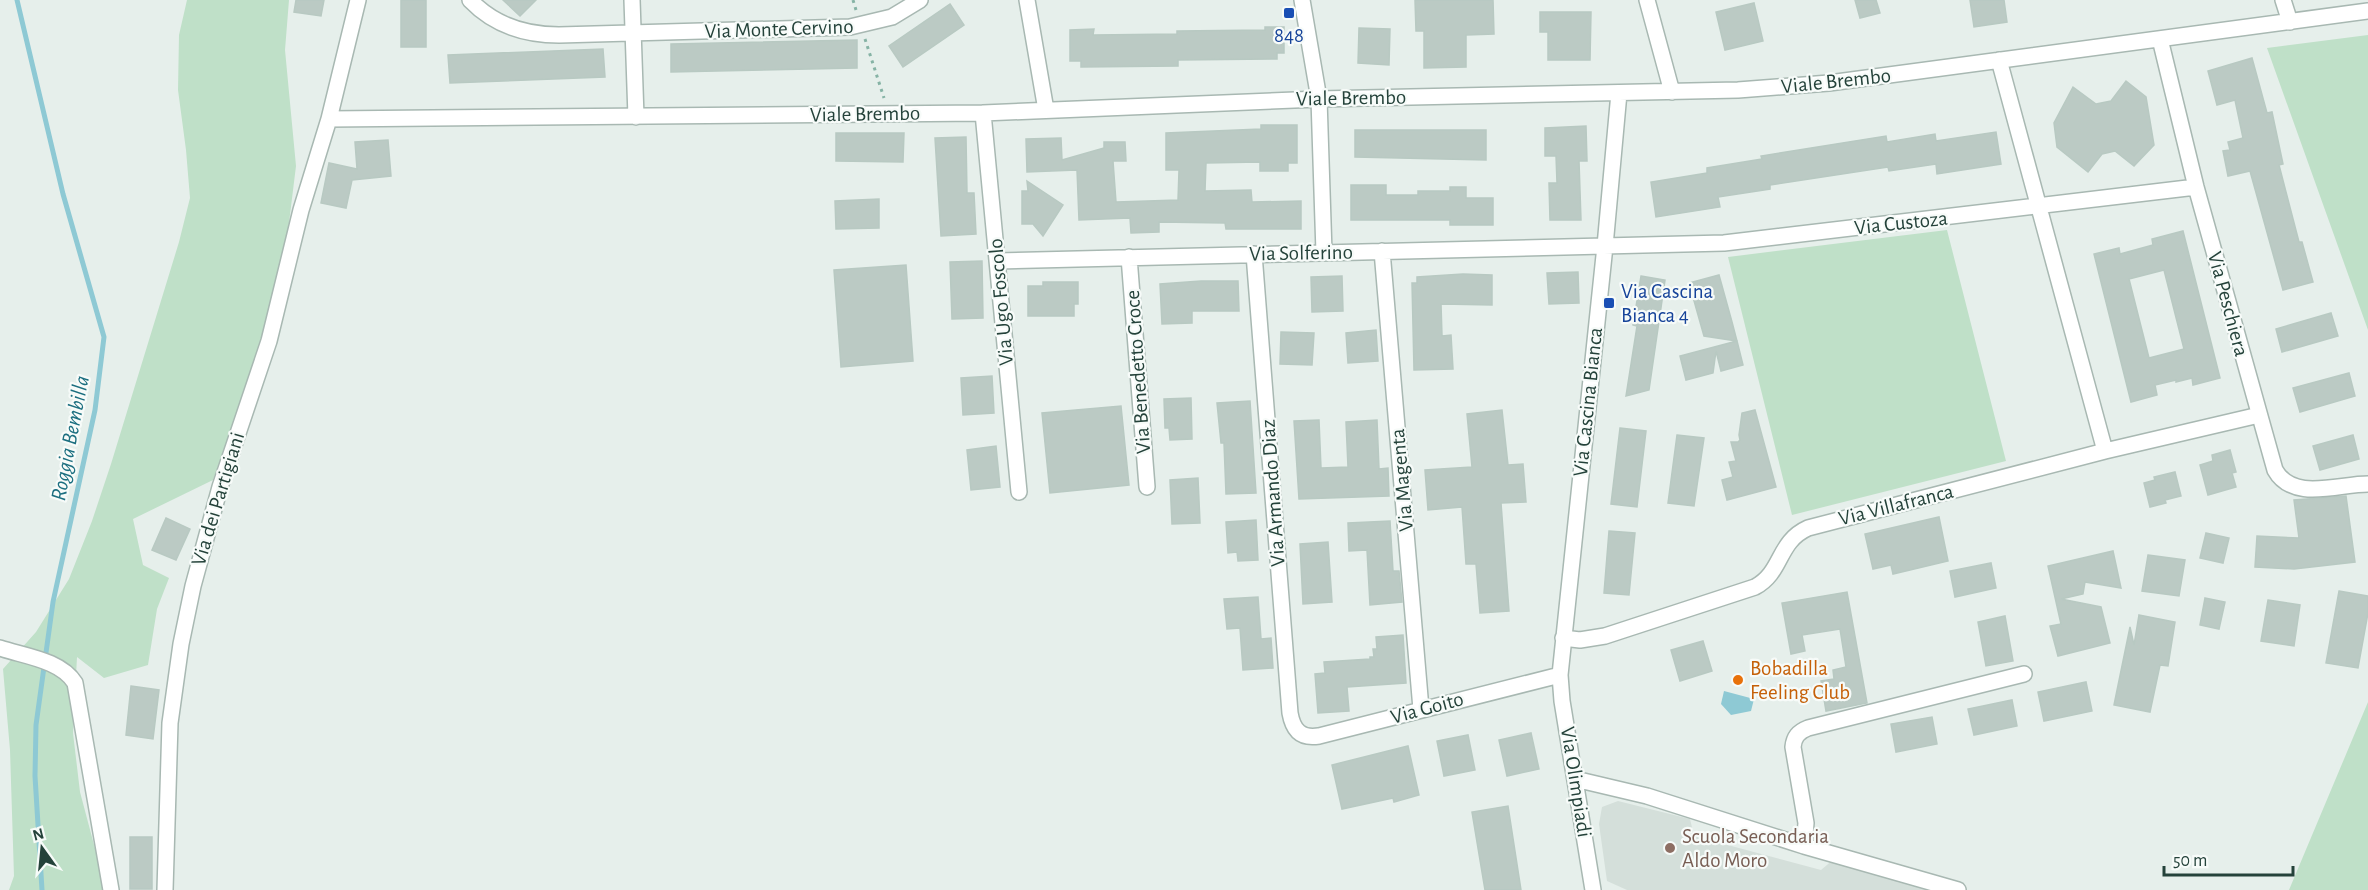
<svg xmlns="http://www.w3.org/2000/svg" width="2368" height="890" font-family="'Alegreya Sans',sans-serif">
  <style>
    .built { fill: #d4dfda }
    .green { fill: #bfe0c8 }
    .water { fill: #8ec9d4 }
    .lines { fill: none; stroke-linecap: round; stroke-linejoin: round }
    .stream { stroke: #8ec9d4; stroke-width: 5 }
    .building { fill: #bbcac4; stroke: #b8c9c2; stroke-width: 1.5; fill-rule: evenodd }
    .minor-casing { stroke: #a8b8b2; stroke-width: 18 }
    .path { stroke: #86b3a5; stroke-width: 3; stroke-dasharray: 3 4.5; stroke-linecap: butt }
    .minor { stroke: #fff; stroke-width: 15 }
    .transit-dot { fill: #1a4fb4; stroke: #f7fbf9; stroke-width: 2 }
    .food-dot { fill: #e8710a; stroke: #f7fbf9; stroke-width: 2 }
    .education-dot { fill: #8d6e63; stroke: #f7fbf9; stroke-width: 2 }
    .labels { text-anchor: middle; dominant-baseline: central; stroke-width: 4.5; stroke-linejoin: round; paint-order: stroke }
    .street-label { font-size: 21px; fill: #24423a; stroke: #f7fbf9 }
    .transit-label { font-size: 21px; fill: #164399; stroke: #f7fbf9 }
    .food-label { font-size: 21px; fill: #c56008; stroke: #f7fbf9; text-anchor: start }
    .education-label { font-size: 21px; fill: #785e54; stroke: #f7fbf9; text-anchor: start }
    .water-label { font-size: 22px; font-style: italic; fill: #1c6f80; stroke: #f7fbf9 }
  </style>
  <rect width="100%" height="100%" fill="#e6efeb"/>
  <!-- built -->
  <path class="built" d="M1618,801L1690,819L1694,836L1821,870L1834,859L1935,890H1627L1607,881L1599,824L1602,807Z"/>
  <!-- green -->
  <path class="green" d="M187,0H289L285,50L296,166L286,247L267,329L213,480L133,519L143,565L169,578L157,609L148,665L104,678L77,657L73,733L80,792L106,890H9L14,876L10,750L3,669L36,632L69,579L92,521L111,464L179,242L190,198L186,150L178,90L179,35Z
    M2368,35V330L2267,48Z
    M1947,230L2006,461L1792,515L1728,257Z
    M2368,702V890H2289Z"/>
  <!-- water -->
  <path class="water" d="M1724,691L1754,699L1751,711L1731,715L1721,704Z"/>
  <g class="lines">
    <!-- stream -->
    <path class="stream" d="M17,0L63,194L104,337L95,410L53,602L36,725L35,776L42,890"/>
  </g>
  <!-- building -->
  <path class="building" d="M296,0H324L321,16L294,12Z
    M401,0H426V47H401Z
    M503,0H536L520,16Z
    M1415,0H1493L1494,34L1466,35V67L1424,68V31H1416Z
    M1855,0H1876L1880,13L1860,18Z
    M1970,0H2004L2007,22L1974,27Z
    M1754,3L1763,41L1725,50L1716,12Z
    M950,4L964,25L903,67L889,46Z
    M1540,12H1591L1590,60H1548V32H1540Z
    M1265,27H1284V53H1277V59L1178,60V66L1081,67V61H1070V30L1094,29L1093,35L1177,34V31L1265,30Z
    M1359,28L1390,29L1389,65L1358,63Z
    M857,40V68L671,72V44Z
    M603,49L605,77L450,83L448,55Z
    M2252,58L2267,113L2272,112L2283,164L2279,165L2299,242H2302L2313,282L2283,290L2250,171L2228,176L2223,151L2230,150L2228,142L2243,138L2235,100L2217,105L2208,71Z
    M2126,81L2146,97L2154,145L2134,166L2115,151L2102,154L2088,172L2057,147L2054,123L2073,87L2096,104L2111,101Z
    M1261,125H1297V163H1288V171H1260V162L1206,163L1205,191L1251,190L1252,202L1301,201V229H1226L1225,223L1159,222V232L1131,233L1130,218L1079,220L1077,170L1027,172L1026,139L1061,138L1062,160L1104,148V142H1125L1126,161H1113L1116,202L1178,200L1179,170H1166V133L1261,129Z
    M1586,126L1587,161H1579L1581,220H1550L1549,183H1557L1556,156H1545V128Z
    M1355,130H1486V160L1355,157Z
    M1996,132L2001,164L1937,174L1936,164L1889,171L1888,167L1770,185V189L1718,197L1720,207L1656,217L1651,182L1707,173V168L1762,159L1761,156L1886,136L1887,142L1935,134L1936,141Z
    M836,133H904L903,162L836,161Z
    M966,137L967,193H974L976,234L941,236L935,138Z
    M388,140L391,176L352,180L346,208L321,203L329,163L357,169L355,142Z
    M1027,181L1063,205L1043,236L1033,224H1022V191H1028Z
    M1351,185H1386V195H1418V191H1450V187H1466V198H1493V225H1450V220H1351Z
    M879,199V228L836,229L835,201Z
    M2183,231L2220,378L2193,385L2192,378L2176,382V380L2155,385L2157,395L2131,402L2094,254L2119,248L2120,254L2153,245L2152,239ZM2164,270L2184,349L2149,358L2129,279Z
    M982,261L983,318L952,319L950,262Z
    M906,265L913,361L841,367L834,270Z
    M1578,272L1579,303L1549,304L1547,273Z
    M1463,274L1492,275V305L1441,304L1442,336L1451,335L1453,369L1414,370L1412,283H1417V277Z
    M1719,275L1732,322L1737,341L1704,336L1689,283Z
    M1342,276L1343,311L1312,312L1311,277Z
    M1641,276L1665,280L1649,390L1626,396L1637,326L1633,325Z
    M1201,281H1238L1239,311H1192V323L1162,324L1160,284Z
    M1043,282H1078V304H1074V316H1028V286H1043Z
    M2331,313L2338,336L2282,352L2276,329Z
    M1376,330L1378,361L1348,363L1346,333Z
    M1281,332L1314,333L1312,365L1280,364Z
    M1737,341L1743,365L1721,371L1716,351L1713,373L1686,380L1680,356Z
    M2349,373L2355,396L2300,412L2293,388Z
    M992,376L994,413L963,415L961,378Z
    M1191,398L1192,439L1170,440L1169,428H1165L1164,399Z
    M1250,401L1256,493L1226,494L1224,443H1221L1217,403Z
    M1121,406L1129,485L1050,493L1042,413Z
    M1502,410L1508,465L1523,464L1526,502L1501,503L1509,611L1480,613L1476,564H1466L1462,507L1428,510L1425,470L1472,467L1467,414Z
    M1755,410L1776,487L1727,500L1722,480L1733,477L1729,462L1736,461L1731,442H1738L1740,440L1739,435L1742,413Z
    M1319,420L1321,468L1348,467L1346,422L1377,420L1379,469L1388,468L1389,496L1299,499L1294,421Z
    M1620,428L1646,431L1637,507L1611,504Z
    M1677,435L1704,438L1694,506L1668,503Z
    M2353,435L2359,459L2320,470L2313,446Z
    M996,446L1000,487L971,490L967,450Z
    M2230,450L2236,472L2232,473L2236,487L2208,495L2200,465L2213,461L2212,455Z
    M2175,472L2181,496L2165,500L2166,503L2150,507L2144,483L2155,480L2154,477Z
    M1198,478L1200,523L1172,524L1170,480Z
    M2346,496L2355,562L2294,569L2255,567L2257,536L2299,538L2294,500Z
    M1939,517L1948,561L1893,574L1891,565L1873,569L1865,534Z
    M166,518L190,529L176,560L152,550Z
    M1256,520L1258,560L1238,561L1237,552L1228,553L1226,522Z
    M1390,521L1393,571H1399L1402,602L1370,605L1367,550L1349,551L1348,523Z
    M1609,531L1635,533L1629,595L1604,593Z
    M2206,533L2229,538L2223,563L2200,558Z
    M1328,542L1332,602L1303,604L1300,544Z
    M2113,551L2121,588L2085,582L2083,594L2061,599L2101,607L2110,643L2058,656L2050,626L2061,624L2048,566Z
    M2148,555L2185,560L2179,596L2142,591Z
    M1991,563L1996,588L1955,597L1950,571Z
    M2339,591L2368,596V613L2358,668L2326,663Z
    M1847,592L1867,703L1826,711L1821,681L1834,679L1833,670L1846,667L1840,629L1802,635L1805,651L1791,654L1782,603Z
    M1258,597L1261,639L1271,638L1273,668L1243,670L1240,628L1227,629L1224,599Z
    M2205,598L2225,602L2219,629L2200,625Z
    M2268,600L2300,605L2294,646L2261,641Z
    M2139,615L2175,622L2168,666L2160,665L2150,712L2114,705L2130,627L2134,645Z
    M2005,616L2013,661L1986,666L1978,622Z
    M1403,635L1406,683L1347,687L1349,711L1318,713L1315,674L1325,673L1324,662L1370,659V657H1374L1373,649H1377L1376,637Z
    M1703,641L1712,671L1680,681L1671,650Z
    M2086,682L2092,711L2044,721L2038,692Z
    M131,686L159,690L153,739L126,735Z
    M2012,700L2017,726L1974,735L1968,709Z
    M1932,717L1937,744L1896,752L1891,724Z
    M1531,733L1539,769L1507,776L1499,740Z
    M1468,735L1475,770L1444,776L1437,741Z
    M1408,746L1419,795L1394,802L1393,798L1342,809L1332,765Z
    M1508,806L1521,890H1485L1472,812Z
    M130,837H152V889H130Z"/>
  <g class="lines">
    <defs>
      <path id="minor" d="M470,0C494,25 525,35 559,35L850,27L892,17L920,0
        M632,0L636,117
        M1027,0L1046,110
        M1302,0L1319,99L1324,253
        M1647,0L1672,92
        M2283,0L2290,22
        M2160,39L2196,187L2275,470C2293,502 2338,484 2368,484
        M1999,60L2105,451
        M983,113L1019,492
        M329,119L983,113L1319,99L1738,90L1829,83L2368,11
        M1382,251L1421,709
        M1254,254L1290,713C1293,730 1301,739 1319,736L1560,675
        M1129,257L1147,487
        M997,261L1724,243L2196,187
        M1563,638L1580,640L1605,636L1755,587C1783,572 1777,542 1808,528L2105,451L2259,415
        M0,648C24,656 61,660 75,683L111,890
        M1575,779L1647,796L1804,846L1958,890
        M1804,846L1806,823L1793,747C1794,737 1798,732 1808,728L2024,674
        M165,890L170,723L181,644L193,586L220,487L269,341L301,210L329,119L358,0
        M1593,890L1562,701L1560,675L1605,246L1619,93"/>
    </defs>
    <!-- minor casing -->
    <use href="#minor" class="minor-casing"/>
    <!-- path -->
    <path class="path" d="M853,0L856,10
      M865,39L884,98"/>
    <!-- minor -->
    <use href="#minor" class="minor"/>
  </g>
  <!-- markers -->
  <g class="transit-dot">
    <rect x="1283" y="7" width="12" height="12" rx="3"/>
    <rect x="1603" y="297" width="12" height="12" rx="3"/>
  </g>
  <circle class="food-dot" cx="1738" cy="680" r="6"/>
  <circle class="education-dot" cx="1670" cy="848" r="6"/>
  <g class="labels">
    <!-- street labels -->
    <g class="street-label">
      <text transform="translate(779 29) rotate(-2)">Via Monte Cervino</text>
      <text transform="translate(1836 81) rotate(-6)">Viale Brembo</text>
      <text transform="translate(1351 98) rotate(-1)">Viale Brembo</text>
      <text transform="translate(865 114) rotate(-1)">Viale Brembo</text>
      <text transform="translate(1901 223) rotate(-6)">Via Custoza</text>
      <text transform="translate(1301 253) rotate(-1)">Via Solferino</text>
      <text transform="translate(1001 302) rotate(-95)">Via Ugo Foscolo</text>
      <text transform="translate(2228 304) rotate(75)">Via Peschiera</text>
      <text transform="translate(1138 372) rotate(-94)">Via Benedetto Croce</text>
      <text transform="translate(1588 402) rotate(-84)">Via Cascina Bianca</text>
      <text transform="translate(1402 480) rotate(-95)">Via Magenta</text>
      <text transform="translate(1273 493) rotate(-94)">Via Armando Diaz</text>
      <text transform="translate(218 499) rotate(-73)">Via dei Partigiani</text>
      <text transform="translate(1896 505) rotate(-14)">Via Villafranca</text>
      <text transform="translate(1427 708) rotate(-15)">Via Goito</text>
      <text transform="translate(1576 782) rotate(81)">Via Olimpiadi</text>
    </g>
    <!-- transit labels -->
    <g class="transit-label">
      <text x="1289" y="35">848</text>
      <text x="1621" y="291" text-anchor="start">Via Cascina<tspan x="1621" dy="24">Bianca 4</tspan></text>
    </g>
    <!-- food labels -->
    <g class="food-label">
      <text x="1750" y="668">Bobadilla<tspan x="1750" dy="24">Feeling Club</tspan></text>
    </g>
    <!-- education labels -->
    <g class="education-label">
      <text x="1682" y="836">Scuola Secondaria<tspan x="1682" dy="24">Aldo Moro</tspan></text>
    </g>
    <!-- water labels -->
    <g class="water-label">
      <text transform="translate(70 438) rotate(-79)">Roggia Bembilla</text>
    </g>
  </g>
  <!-- north arrow -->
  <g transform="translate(42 848) rotate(345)" stroke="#f7fbf9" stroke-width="4.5" paint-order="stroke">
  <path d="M0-4.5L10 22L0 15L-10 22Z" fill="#24423a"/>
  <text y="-9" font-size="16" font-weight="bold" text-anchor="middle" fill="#24423a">N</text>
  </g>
  <!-- scale -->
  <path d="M2164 866v9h129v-9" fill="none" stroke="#24423a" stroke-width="3"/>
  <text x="2173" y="866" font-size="18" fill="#24423a" stroke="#f7fbf9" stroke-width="4.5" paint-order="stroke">50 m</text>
</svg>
